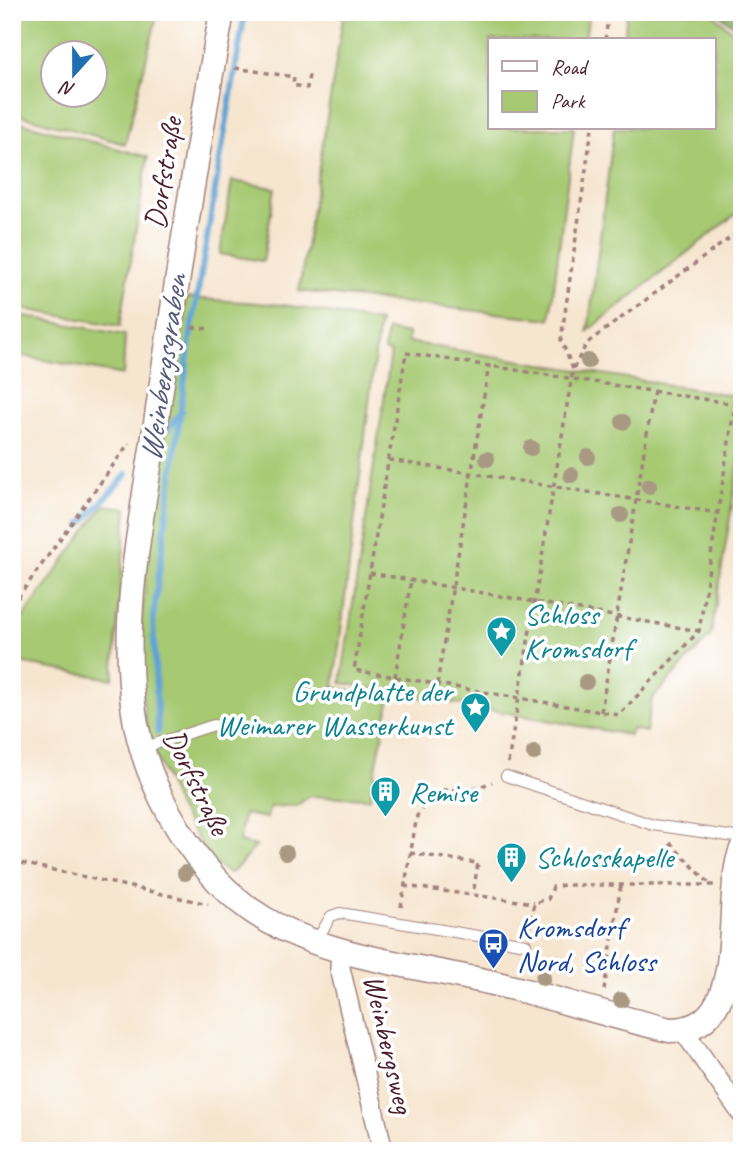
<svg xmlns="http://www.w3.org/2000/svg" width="754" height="1163" font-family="Caveat,sans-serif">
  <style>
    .green { fill: #a6c972; stroke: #78744e; stroke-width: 2; fill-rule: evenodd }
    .forest { fill: #84ad64; stroke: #676648; stroke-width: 2 }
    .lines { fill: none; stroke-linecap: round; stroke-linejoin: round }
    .stream { stroke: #60a3d4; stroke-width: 6 }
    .service-casing { stroke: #a0827d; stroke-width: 12 }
    .minor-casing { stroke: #a0827d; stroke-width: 22 }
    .tertiary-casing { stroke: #a0827d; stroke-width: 27 }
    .path { stroke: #a0827d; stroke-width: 3.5; stroke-dasharray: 5 5; stroke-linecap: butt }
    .service { stroke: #fff; stroke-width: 10 }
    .minor { stroke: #fff; stroke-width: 19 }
    .tertiary { stroke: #fff; stroke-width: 24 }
    .tree { fill: #a99983 }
    .labels { text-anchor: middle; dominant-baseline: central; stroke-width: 7; stroke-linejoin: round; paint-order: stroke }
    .street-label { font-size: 30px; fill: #4a1f2b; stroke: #fff }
    .culture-label { font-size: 30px; fill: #0d838f; stroke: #fff; text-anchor: start }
    .transit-label { font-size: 30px; fill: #164399; stroke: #fff; text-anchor: start }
    .water-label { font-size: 32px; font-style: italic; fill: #545a77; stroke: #fff }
  </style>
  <rect width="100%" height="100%" fill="#fff"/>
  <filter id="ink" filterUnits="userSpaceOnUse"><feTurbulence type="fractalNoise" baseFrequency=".0143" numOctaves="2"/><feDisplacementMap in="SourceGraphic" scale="14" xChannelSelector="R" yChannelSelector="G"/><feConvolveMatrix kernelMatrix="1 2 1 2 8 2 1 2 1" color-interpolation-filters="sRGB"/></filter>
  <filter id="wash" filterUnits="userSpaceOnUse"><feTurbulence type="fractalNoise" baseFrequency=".00686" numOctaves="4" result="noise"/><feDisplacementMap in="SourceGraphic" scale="28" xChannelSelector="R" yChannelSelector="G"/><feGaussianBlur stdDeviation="1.57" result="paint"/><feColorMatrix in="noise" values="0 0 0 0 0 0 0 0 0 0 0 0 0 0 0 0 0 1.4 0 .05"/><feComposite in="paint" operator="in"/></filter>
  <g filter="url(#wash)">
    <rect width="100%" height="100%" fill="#f6e5cf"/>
    <!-- green -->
    <path class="green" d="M12,12H158L125,144L12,113ZM94,52V94H52V52Z
      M344,12H589L585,40H490V128H574L550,319L299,291Z
      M627,12H711L742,40V209L588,331L614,128H714V40H624Z
      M12,120L148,157L120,326L12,307Z
      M232,181L275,188L263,261L220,254Z
      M187,298L284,305L379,322L334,687L390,698L370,798L309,796L298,805L270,807L267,818L244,814L239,842L256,846L234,871L229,873L213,863L178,808L155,753L145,721L139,645L162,414Z
      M12,314L125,335L123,375L12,354Z
      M387,330L408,334L407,342L737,396L739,389H742V443L711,635L652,699L646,732L632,729L630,735L341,683L391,353L384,351Z
      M104,505L127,508L113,679L12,662V633Z"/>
    <!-- forest -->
    <path class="forest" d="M716,12H742V32Z"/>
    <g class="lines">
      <!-- stream -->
      <path class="stream" d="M168,429L182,411
        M81,525L127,474
        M158,732L153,619L190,339L245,12"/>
    </g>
  </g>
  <g filter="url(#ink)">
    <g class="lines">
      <defs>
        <path id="service" d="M142,748L214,725
          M506,776L653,825L742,838
          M317,940L331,916L340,913L526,944"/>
        <path id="minor" d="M341,950L340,968L383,1151
          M683,1030L742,1114"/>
        <path id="tertiary" d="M222,12C197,148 176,286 156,423C142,517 120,616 134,712C144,786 198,879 263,918C330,958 414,965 489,982C549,996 609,1016 670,1030C754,1031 721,899 742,849"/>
      </defs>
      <!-- service casing -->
      <use href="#service" class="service-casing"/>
      <!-- minor casing -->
      <use href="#minor" class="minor-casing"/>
      <!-- tertiary casing -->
      <use href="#tertiary" class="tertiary-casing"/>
      <!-- path -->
      <path class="path" d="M605,40L609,12
        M235,68L294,77L293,85L307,88L309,75
        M192,327L208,329
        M406,353L735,404L699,631L619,715L354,670Z
        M573,369L561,340L592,128
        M389,460L718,513
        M370,573L699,631
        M12,606L129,443
        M395,677L411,580
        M437,684L489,365
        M601,712L654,391
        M508,763L573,369L587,343L742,229
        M670,843L710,884
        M410,853L478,863L473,894
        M12,861L208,904
        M404,886L534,903
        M401,907L417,816L429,798L443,790H472L492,782
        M529,929L534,903L548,899L553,887L564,885H714
        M604,990L621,884"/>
      <!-- service -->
      <use href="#service" class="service"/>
      <!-- minor -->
      <use href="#minor" class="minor"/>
      <!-- tertiary -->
      <use href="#tertiary" class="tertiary"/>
    </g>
    <!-- trees -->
    <g class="tree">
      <circle cx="588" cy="361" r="8"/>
      <circle cx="623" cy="422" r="8"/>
      <circle cx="531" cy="448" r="8"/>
      <circle cx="588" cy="457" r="8"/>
      <circle cx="487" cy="459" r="8"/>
      <circle cx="571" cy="475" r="8"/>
      <circle cx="649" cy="486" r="8"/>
      <circle cx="621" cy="515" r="8"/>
      <circle cx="586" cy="682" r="8"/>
      <circle cx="534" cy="753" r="8"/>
      <circle cx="286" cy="853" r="8"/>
      <circle cx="185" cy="873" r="8"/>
      <circle cx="543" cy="978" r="8"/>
      <circle cx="621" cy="1000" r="8"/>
    </g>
  </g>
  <!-- icons -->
  <defs>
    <symbol id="sight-pin" viewBox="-11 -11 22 30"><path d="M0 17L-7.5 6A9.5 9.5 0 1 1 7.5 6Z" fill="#0f9aa8" stroke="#fff"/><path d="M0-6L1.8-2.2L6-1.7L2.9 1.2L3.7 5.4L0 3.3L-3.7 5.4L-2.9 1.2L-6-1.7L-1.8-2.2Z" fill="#fff"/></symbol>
    <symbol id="building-pin" viewBox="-11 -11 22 30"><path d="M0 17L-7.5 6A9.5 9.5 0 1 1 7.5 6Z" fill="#0f9aa8" stroke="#fff"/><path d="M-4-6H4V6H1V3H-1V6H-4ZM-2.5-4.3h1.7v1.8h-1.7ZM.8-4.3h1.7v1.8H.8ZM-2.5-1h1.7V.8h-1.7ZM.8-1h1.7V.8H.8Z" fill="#fff"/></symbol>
    <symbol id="bus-pin" viewBox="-11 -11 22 30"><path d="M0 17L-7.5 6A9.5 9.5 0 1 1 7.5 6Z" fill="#1a4fb4" stroke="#fff"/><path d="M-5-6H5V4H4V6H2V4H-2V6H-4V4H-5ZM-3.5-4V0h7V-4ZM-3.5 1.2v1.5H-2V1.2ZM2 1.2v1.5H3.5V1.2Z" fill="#fff"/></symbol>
  </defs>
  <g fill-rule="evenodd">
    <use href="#sight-pin" x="484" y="614" width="35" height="47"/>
    <use href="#sight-pin" x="458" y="690" width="35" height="47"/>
    <use href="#building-pin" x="368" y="774" width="35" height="47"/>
    <use href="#building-pin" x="494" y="840" width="35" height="47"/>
    <use href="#bus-pin" x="476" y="926" width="35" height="47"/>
  </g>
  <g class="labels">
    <!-- street labels -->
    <g class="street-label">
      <text transform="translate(163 173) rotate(-81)">Dorfstraße</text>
      <text transform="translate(197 782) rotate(64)">Dorfstraße</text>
      <text transform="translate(389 1044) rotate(77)">Weinbergsweg</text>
    </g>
    <!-- culture labels -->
    <g class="culture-label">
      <text x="524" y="614">Schloss<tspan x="524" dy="34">Kromsdorf</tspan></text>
      <text x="452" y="691" text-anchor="end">Grundplatte der<tspan x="452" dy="34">Weimarer Wasserkunst</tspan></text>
      <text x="409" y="792">Remise</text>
      <text x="535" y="857">Schlosskapelle</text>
    </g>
    <!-- transit labels -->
    <g class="transit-label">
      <text x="517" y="927">Kromsdorf<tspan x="517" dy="34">Nord, Schloss</tspan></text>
    </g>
    <!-- water labels -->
    <g class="water-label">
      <text transform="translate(163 368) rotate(-82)">Weinbergsgraben</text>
    </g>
  </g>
  <!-- margin -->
  <rect width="754" height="1163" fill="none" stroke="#fff" stroke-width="42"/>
  <!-- legend -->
  <rect x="488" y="38" width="228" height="91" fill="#ffffff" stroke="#b7a5aa" stroke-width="2"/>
  <rect x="502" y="61" width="35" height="10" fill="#ffffff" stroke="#b7a5aa" stroke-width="2"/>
  <text x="551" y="74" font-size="21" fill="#4a1f2b">Road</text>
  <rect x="502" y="91" width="35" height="21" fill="#a6c972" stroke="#b7a5aa" stroke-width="2"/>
  <text x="551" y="108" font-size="21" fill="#4a1f2b">Park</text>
  <!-- north arrow -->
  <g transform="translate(74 74) rotate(201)"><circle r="33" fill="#ffffff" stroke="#b7a5aa" stroke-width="2"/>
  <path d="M0-5L12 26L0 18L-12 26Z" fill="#1f6fb2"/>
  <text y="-10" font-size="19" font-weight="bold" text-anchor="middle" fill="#4a1f2b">N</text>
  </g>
</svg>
